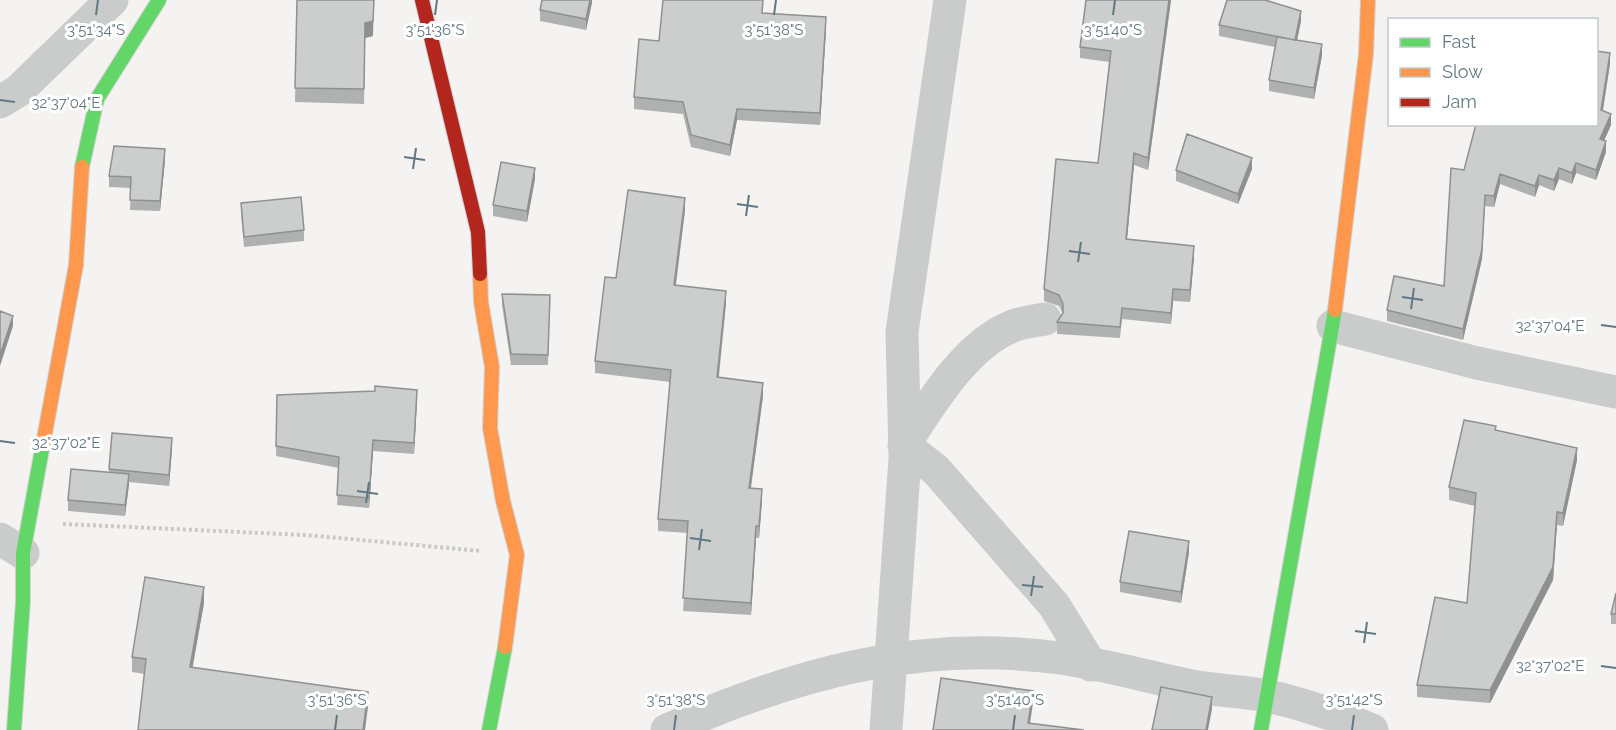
<svg xmlns="http://www.w3.org/2000/svg" width="1616" height="730" font-family="Raleway,sans-serif">
  <style>
    .lines { fill: none; stroke-linecap: round; stroke-linejoin: round }
    .fast-casing { stroke: #d0d1d1; stroke-width: 16 }
    .slow-casing { stroke: #d0d1d1; stroke-width: 16 }
    .jam-casing { stroke: #d0d1d1; stroke-width: 16 }
    .path { stroke: #c9c9ca; stroke-width: 4; stroke-dasharray: 3 3; stroke-linecap: butt }
    .street { stroke: #cacccc; stroke-width: 33 }
    .fast { stroke: #63d668; stroke-width: 14 }
    .slow { stroke: #ff974d; stroke-width: 14 }
    .jam { stroke: #b3261e; stroke-width: 14 }
    .wall { fill: #afb1b1 }
    .shaded-wall { fill: #8f9090 }
    .building { fill: #cccece; stroke: #8f9090; stroke-width: 1.5 }
    .ticks { fill: none; stroke: #627883; stroke-width: 2 }
    .ticks-label { font-size: 15px; text-anchor: middle; fill: #627883; stroke: #fff; stroke-width: 6; stroke-linejoin: round; paint-order: stroke }
  </style>
  <rect width="100%" height="100%" fill="#f4f3f1"/>
  <g class="lines">
    <defs>
      <path id="fast" d="M82,167L97,99L159,0
        M14,730L23,601V553L43,444
        M489,730L505,647
        M1261,730L1335,310"/>
      <path id="slow" d="M480,274L481,302L492,367L490,428L503,501L517,555L505,647
        M1335,310L1366,54L1368,0
        M43,444L76,265L82,167"/>
      <path id="jam" d="M422,0L478,232L480,274"/>
    </defs>
    <!-- fast casing -->
    <use href="#fast" class="fast-casing"/>
    <!-- slow casing -->
    <use href="#slow" class="slow-casing"/>
    <!-- jam casing -->
    <use href="#jam" class="jam-casing"/>
    <!-- path -->
    <path class="path" d="M63,524L306,535L481,551"/>
    <!-- street -->
    <path class="street" d="M0,102L18,91L112,0
      M1045,319C1035,321 1023,322 1013,326C966,344 930,405 904,445L936,470L1054,605L1091,665
      M1333,326L1477,363L1616,392
      M0,539L23,553
      M667,730C794,674 918,639 1059,658C1103,664 1148,677 1192,686C1217,691 1243,691 1268,696C1304,704 1338,716 1372,730
      M886,730L905,458L902,332L950,0"/>
    <!-- fast -->
    <use href="#fast" class="fast"/>
    <!-- slow -->
    <use href="#slow" class="slow"/>
    <!-- jam -->
    <use href="#jam" class="jam"/>
  </g>
  <!-- wall -->
  <path class="wall" d="M297,0L373,36L365,38L364,104L295,102Z
    M592,0L586,30L540,21V10Z
    M1086,0H1171L1148,170L1134,165L1127,239L1194,257L1190,302L1173,301L1171,324L1122,319L1120,338L1057,334V322L1063,314L1059,306L1044,301V289L1098,163L1109,62L1080,58V47Z
    M763,13L826,29L820,125L737,120L730,156L691,147L683,114L634,109V97Z
    M1301,21L1297,40L1322,55L1314,99L1269,91V80L1275,47L1219,36V25Z
    M1610,64L1603,111L1611,125L1604,141L1606,152L1596,180L1576,173L1572,184L1559,179L1554,191L1539,185L1535,197L1500,184L1494,207L1485,206L1482,259L1463,340L1387,321V310L1444,286L1464,170Z
    M165,160L160,211L130,210L131,188L109,187V176Z
    M1252,169L1238,204L1176,181V170Z
    M535,179L527,222L493,216V205Z
    M241,203L304,230V241L244,247L241,214Z
    M685,210L676,285L726,303L719,377L763,396L751,488L762,501L759,538H756L751,615L683,611L688,533L658,531V519L670,382L595,373V361L616,278Z
    M502,294L550,295L548,365H511L502,305Z
    M277,395L417,400L414,454L373,451L369,508L337,505L339,468L276,456Z
    M1496,430L1577,460L1563,526L1557,525L1553,580L1490,703L1417,697V685L1467,603L1475,506L1449,500V487Z
    M112,433L172,449L169,486L129,482L125,516L68,511V500L109,473Z
    M1189,552L1181,603L1120,592V582Z
    M1616,593V624H1611V614Z
    M204,603L192,667L368,707L132,672V657Z"/>
  <!-- shaded-wall -->
  <path class="shaded-wall" d="M374,0L373,36L365,38L364,104L365,23Z
    M590,0H592V3L586,30V19Z
    M1169,0H1171L1148,170V158Z
    M1301,11V21L1295,50V40Z
    M826,17V29L820,125V113Z
    M1322,44V55L1314,99V88Z
    M1610,53V64L1601,121V110Z
    M737,109V120L730,156V145Z
    M1611,114V125L1600,150V139Z
    M1606,141V152L1596,180V170Z
    M165,149V160L160,211V201Z
    M1134,153V165L1126,250V239Z
    M1252,158V169L1238,204V194Z
    M1576,163V173L1572,184V173Z
    M535,168V179L527,222V211Z
    M1559,168V179L1554,191V180Z
    M1500,174V184L1494,207V196Z
    M1539,175V185L1535,197V186Z
    M1485,195L1482,259L1463,340V329Z
    M685,198V210L674,297V285Z
    M1194,246V257L1190,302V290Z
    M1173,289V301L1171,324V313Z
    M726,291V303L717,389V377Z
    M13,316V326L0,366V355Z
    M763,383V396L749,500V488Z
    M417,390V400L414,454V443Z
    M172,438V449L169,486V475Z
    M373,440V451L369,508V498Z
    M1577,448V460L1563,526V513Z
    M129,474V485L125,516V505Z
    M762,489V501L759,538V526Z
    M1557,512V525L1553,580L1490,703V690Z
    M756,526V538L751,615V603Z
    M1189,541V552L1181,603V592Z
    M204,587V603L190,682V667Z
    M1033,691V703L1029,730L1028,723Z
    M368,692V707L365,730H363Z
    M1212,697V709L1208,730H1206Z"/>
  <!-- building -->
  <path class="building" d="M297,0H374L373,21L365,23L364,89L295,88Z
    M542,0H590L586,19L540,10Z
    M663,0H763L762,13L826,17L820,113L737,109L730,145L691,135L683,102L634,97L639,39L659,41Z
    M1086,0H1169L1148,158L1134,153L1126,239L1194,246L1190,290L1173,289L1171,313L1122,308L1120,327L1057,322L1063,313V304L1059,295L1044,289L1056,159L1098,163L1111,51L1080,47Z
    M1227,0H1265L1301,11L1295,40L1219,25Z
    M1277,37L1322,44L1314,88L1269,80Z
    M1596,51L1610,53L1601,110L1611,114L1600,139L1606,141L1596,170L1576,163L1572,173L1559,168L1554,180L1539,175L1535,186L1500,174L1494,196L1485,195L1482,249L1463,329L1387,310L1394,276L1444,286L1451,168L1464,170L1476,124H1596Z
    M1187,134L1252,158L1238,194L1176,170Z
    M114,146L165,149L160,201L130,200L131,177L109,176Z
    M501,162L535,168L527,211L493,205Z
    M628,190L685,198L674,285L726,291L717,377L763,383L749,488L762,489L759,526H756L751,603L683,598L688,521L658,519L671,370L595,361L605,277L616,278Z
    M301,197L304,230L244,237L241,203Z
    M502,294L550,295L548,355L511,354Z
    M0,311L13,316L0,355Z
    M375,386L417,390L414,443L373,440L369,498L337,495L339,457L276,446L277,395L375,391Z
    M1464,420L1496,426L1495,430L1577,448L1563,513L1557,512L1553,567L1490,690L1417,685L1435,597L1467,603L1476,493L1449,487Z
    M112,433L172,438L169,475L109,469Z
    M71,469L129,474L125,505L68,500Z
    M1129,531L1189,541L1181,592L1120,582Z
    M145,577L204,587L190,667L368,692L363,730H138L146,659L132,657Z
    M1616,593V614H1611Z
    M941,678L1033,691L1028,723L1084,730H933Z
    M1161,687L1212,697L1206,730H1152Z"/>
  <!-- ticks -->
  <path class="ticks" d="M96,15L98,0M435,15L437,0M774,15L776,0M1113,15L1115,0M0,100L15,102M404,157L425,160M413,169L416,148M737,204L758,207M746,216L749,195M1069,251L1090,254M1078,262L1081,242M1402,297L1423,300M1411,309L1414,288M1601,325L1616,327M0,441L15,443M357,491L378,494M366,503L369,482M690,538L711,541M699,550L702,529M1022,585L1043,587M1031,596L1034,576M1355,631L1376,634M1364,643L1367,622M1601,666L1616,668M335,730L337,715M674,730L676,715M1013,730L1015,715M1352,730L1354,715"/>
  <g class="ticks-label">
    <text x="96" y="35">3°51'34"S</text>
    <text x="435" y="35">3°51'36"S</text>
    <text x="774" y="35">3°51'38"S</text>
    <text x="1113" y="35">3°51'40"S</text>
    <text x="66" y="108">32°37'04"E</text>
    <text x="1550" y="331">32°37'04"E</text>
    <text x="66" y="448">32°37'02"E</text>
    <text x="1550" y="671">32°37'02"E</text>
    <text x="337" y="705">3°51'36"S</text>
    <text x="676" y="705">3°51'38"S</text>
    <text x="1015" y="705">3°51'40"S</text>
    <text x="1354" y="705">3°51'42"S</text>
  </g>
  <!-- legend -->
  <rect x="1388" y="18" width="210" height="108" fill="#ffffff" stroke="#c0c9cd" stroke-width="1.5"/>
  <rect x="1400" y="38" width="30" height="9" fill="#63d668" stroke="#c0c9cd" stroke-width="1.5"/>
  <text x="1442" y="48" font-size="18" fill="#627883">Fast</text>
  <rect x="1400" y="68" width="30" height="9" fill="#ff974d" stroke="#c0c9cd" stroke-width="1.5"/>
  <text x="1442" y="78" font-size="18" fill="#627883">Slow</text>
  <rect x="1400" y="98" width="30" height="9" fill="#b3261e" stroke="#c0c9cd" stroke-width="1.5"/>
  <text x="1442" y="108" font-size="18" fill="#627883">Jam</text>
</svg>
